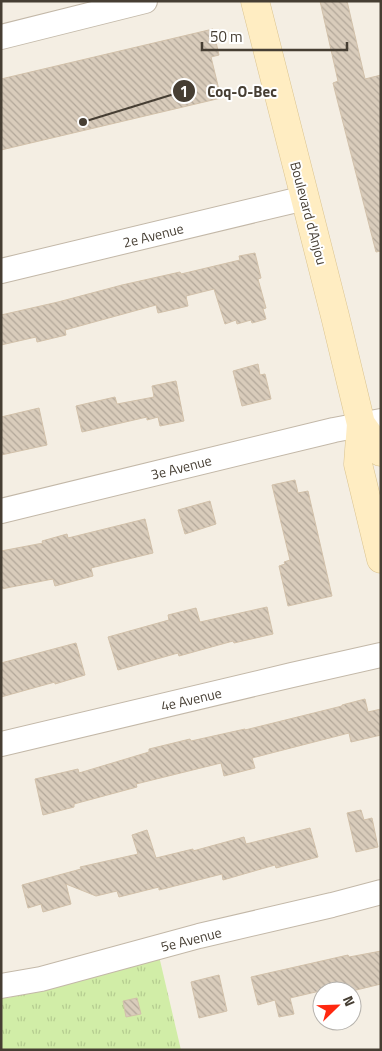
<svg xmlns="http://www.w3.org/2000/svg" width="382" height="1051" font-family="'Titillium Web',sans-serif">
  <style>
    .park { fill: url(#park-tufts) }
    .building { fill: url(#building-back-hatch); stroke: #d2c1aa }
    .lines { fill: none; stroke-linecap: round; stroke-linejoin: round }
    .street-casing { stroke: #c3b8a8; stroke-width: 26 }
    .secondary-casing { stroke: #dbc490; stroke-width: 29 }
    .street { stroke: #fff; stroke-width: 24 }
    .secondary { stroke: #ffedc2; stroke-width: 28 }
    .labels { text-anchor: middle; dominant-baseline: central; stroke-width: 4; stroke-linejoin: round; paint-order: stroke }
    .street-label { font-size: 14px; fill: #463e33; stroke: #fff }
    .leader { fill: none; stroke: #463e33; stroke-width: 2 }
    .callout-dot { fill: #463e33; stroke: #fff; stroke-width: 2 }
    .mark-label { font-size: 15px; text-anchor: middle; font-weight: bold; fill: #fff }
    .callout-label { font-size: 15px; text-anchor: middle; font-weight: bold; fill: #463e33; stroke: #fff; stroke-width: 4; stroke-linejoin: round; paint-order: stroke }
  </style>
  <defs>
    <pattern id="park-tufts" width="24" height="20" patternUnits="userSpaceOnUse" patternTransform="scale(1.25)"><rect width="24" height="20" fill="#d1eda7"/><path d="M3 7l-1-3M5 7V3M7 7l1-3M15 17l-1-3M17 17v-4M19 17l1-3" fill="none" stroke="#b5cc90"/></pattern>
    <pattern id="building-back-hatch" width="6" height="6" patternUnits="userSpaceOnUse" patternTransform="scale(1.25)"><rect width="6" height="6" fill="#d9ccbb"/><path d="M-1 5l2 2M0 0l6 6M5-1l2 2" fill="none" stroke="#b2a799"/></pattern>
  </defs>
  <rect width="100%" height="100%" fill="#f4eee3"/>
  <!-- park -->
  <path class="park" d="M159,956L181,1050H1V998H8Z"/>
  <!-- building -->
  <path class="building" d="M320,1H347L365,79L381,75V251L376,252L337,99L333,83L338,81Z
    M213,29L219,55L211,57L221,98L1,150V79Z
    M255,253L261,278L258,279L266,308L263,309L266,319L252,323L251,320L237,324L236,320L225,324L214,289L186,296L188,306L158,313L156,305L65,330L66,335L37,342L36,337L1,345V315L58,302L122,285L180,272L181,274L240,260L239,256Z
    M258,364L260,375L265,374L271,399L242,406L233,371Z
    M176,381L184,421L160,426L158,417L147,420V417L82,432L76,406L115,397L117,404L154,397L152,386Z
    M39,408L47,445L1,455V417Z
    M295,480L298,493L308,491L332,596L288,606L279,566L285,564L284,562L290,560L272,485Z
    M210,501L216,524L185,534L178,510Z
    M145,519L153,553L91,568L93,576L55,586L53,579L1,589V551L43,543L42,541L67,534L68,538Z
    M267,607L273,634L234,643L233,641L179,656L178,653L118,670L108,637L169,620L168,615L196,608L200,622Z
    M76,643L85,675L55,684V682L1,697V663Z
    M365,699L368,712L381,709V735L351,742L349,733L252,758L255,768L224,776L221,763L136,784L137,787L74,804V807L43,815L35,779L78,769L79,773L149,752V749L190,739L191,741L245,729V730L342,706V705Z
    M361,810L364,820L372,818L378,847L356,852L347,813Z
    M310,828L318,857L276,868L275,865L223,880L222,874L159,890V887L119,897L117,891L96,896L66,884L71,904L43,912L41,904L28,908L22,885L81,869L80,867L138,854L132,835L147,830L156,858L193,849V851L244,837L246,844Z
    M381,951V984L352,991H320L290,998L294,1014L279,1017L275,1000L258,1005L251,977L348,955L349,957Z
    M219,975L227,1011L199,1018L191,982Z
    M137,998L141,1014L126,1017L123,1001Z"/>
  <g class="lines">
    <defs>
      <path id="street" d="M1,37L145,1
        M1,271L305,198
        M1,511L334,430L381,421
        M1,744L292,675L381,655
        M1,986L41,979L199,936L332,905L381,892"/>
      <path id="secondary" d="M255,1L335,316L361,424L358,464L381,559
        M361,424L381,452"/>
    </defs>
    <!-- street casing -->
    <use href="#street" class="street-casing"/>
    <!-- secondary casing -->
    <use href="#secondary" class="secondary-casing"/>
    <!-- street -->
    <use href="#street" class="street"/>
    <!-- secondary -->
    <use href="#secondary" class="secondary"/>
  </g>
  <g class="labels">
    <!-- street labels -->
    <g class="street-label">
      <text transform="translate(309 213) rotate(75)">Boulevard d'Anjou</text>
      <text transform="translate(153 235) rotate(-14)">2e Avenue</text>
      <text transform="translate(181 467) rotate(-14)">3e Avenue</text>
      <text transform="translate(191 699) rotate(-13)">4e Avenue</text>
      <text transform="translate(191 939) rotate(-14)">5e Avenue</text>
    </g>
  </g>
  <!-- callouts -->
  <path class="leader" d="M83 122L184 91"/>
  <g class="callout-dot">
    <circle cx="83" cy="122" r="5"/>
    <circle cx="184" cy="91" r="12"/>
  </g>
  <g class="mark-label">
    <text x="184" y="97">1</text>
  </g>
  <g class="callout-label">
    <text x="242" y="97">Coq-O-Bec</text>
  </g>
  <!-- border -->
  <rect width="382" height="1051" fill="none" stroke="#463e33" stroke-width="5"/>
  <!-- north arrow -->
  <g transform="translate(337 1006) rotate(67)"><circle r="24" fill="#ffffff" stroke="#b5b2ad"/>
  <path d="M0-4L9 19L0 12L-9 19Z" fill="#ff280f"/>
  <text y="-8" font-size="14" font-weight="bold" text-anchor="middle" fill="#463e33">N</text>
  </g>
  <!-- scale -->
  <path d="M202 42v8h145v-8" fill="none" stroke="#463e33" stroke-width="2.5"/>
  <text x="210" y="42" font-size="15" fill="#463e33" stroke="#ffffff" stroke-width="4" paint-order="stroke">50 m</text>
</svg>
